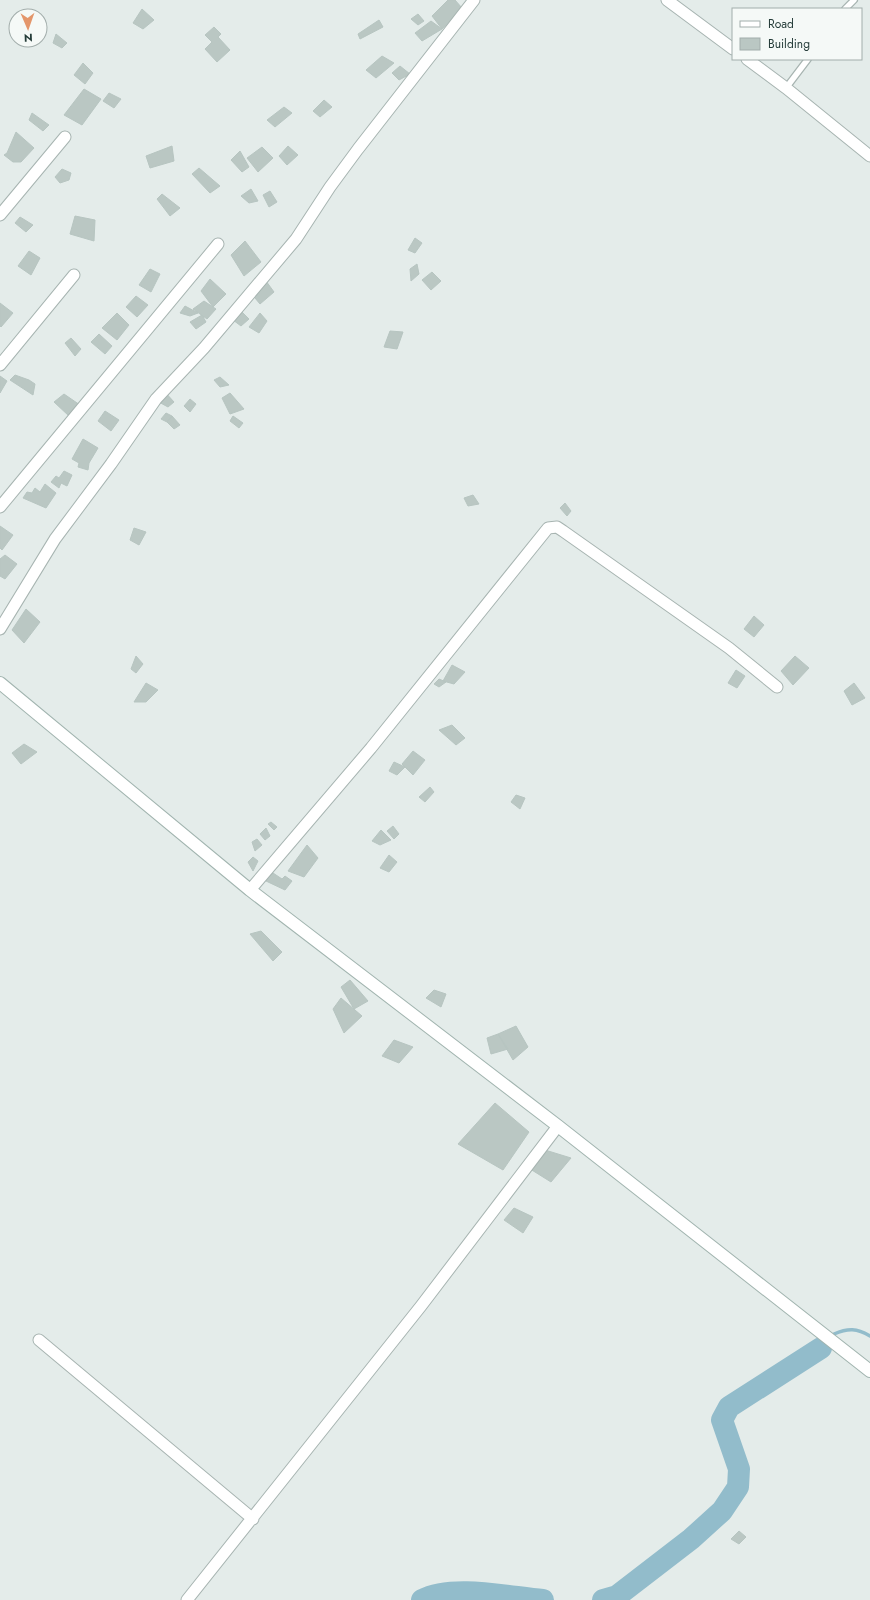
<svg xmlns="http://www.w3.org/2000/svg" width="870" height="1600" font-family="Jost,sans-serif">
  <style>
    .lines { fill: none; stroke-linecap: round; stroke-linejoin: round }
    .stream { stroke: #92bccb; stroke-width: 3.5 }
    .river { stroke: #92bccb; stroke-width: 22 }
    .building { fill: #bac7c3; stroke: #b7c5c1 }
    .lane-casing { stroke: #a7b4b1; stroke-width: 8 }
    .street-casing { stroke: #a7b4b1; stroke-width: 13 }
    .secondary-casing { stroke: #a1b4af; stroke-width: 14 }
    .lane { stroke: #fff; stroke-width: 5.5 }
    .street { stroke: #fff; stroke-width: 11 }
    .secondary { stroke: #fff; stroke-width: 12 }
  </style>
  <rect width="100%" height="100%" fill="#e4ecea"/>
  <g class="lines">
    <!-- stream -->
    <path class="stream" d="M834,1334C848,1328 857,1328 870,1336"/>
    <!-- river -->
    <path class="river" d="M422,1600C453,1584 508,1597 543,1600
      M603,1600L617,1596L691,1539L722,1511L738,1487L739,1469L722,1420L729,1407L821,1348"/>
  </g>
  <!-- building -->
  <path class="building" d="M448,0H455L462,8L442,29L432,16Z
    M142,9L154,20L143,29L133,23Z
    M418,14L424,21L418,25L411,19Z
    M379,20L383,27L360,39L358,34Z
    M431,21L442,29L422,41L415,33Z
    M214,27L221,34L218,37L230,50L217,62L205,49L212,42L205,35Z
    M56,34L67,43L62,48L53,43Z
    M382,56L394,63L376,78L366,70Z
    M83,63L93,73L85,84L74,75Z
    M400,66L410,74L399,80L392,73Z
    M84,89L101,99L82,125L64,115Z
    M109,93L121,99L114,108L103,101Z
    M324,100L332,107L320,117L313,111Z
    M284,107L292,113L275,127L267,120Z
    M32,113L49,125L43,131L29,120Z
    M16,132L34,148L21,162H13L4,155L7,153Z
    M172,146L174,161L150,168L146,156Z
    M288,146L298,155L287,165L279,156Z
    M262,147L273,158L258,172L247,158Z
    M240,151L249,167L242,172L231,160Z
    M199,168L220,186L210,193L192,174Z
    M62,169L71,173L69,180L60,183L55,177Z
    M251,189L258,201L249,203L241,196Z
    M270,191L277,202L269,207L263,195Z
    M162,194L180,208L170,216L157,199Z
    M75,216L95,220L94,241L70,234Z
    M20,217L33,225L26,232L15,223Z
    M415,238L422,243L415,253L408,250Z
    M245,241L261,262L244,276L231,255Z
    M29,251L40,258L31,275L18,266Z
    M417,264L419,274L411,281L410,269Z
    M150,269L160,274L151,292L139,285Z
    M432,272L441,281L431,290L422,280Z
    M210,279L226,294L213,307L201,291Z
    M266,281L274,292L260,304L255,298Z
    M136,296L148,305L137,317L126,307Z
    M204,301L216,309L207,319L193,309Z
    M0,303L13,313L1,327L0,326Z
    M185,306L198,313L190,316L180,313Z
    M240,310L249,319L241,326L233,320Z
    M117,313L129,325L117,340L102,328Z
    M260,313L267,321L259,333L249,327Z
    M202,315L206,322L196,329L190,322Z
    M390,331L403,332L397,349L384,347Z
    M99,334L112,346L105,354L91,342Z
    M71,338L81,349L75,356L65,343Z
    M15,375L29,380L35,384L33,395L10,380Z
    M0,376L7,381L0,393Z
    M220,377L229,385L220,387L214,380Z
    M164,391L174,402L168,407L157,401Z
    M230,393L244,409L230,414L222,398Z
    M64,394L80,405L69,416L54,402Z
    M190,399L196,404L190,412L184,406Z
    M105,411L119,420L111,431L98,421Z
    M166,413L172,416L167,422L161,419Z
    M172,416L180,425L174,429L167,422Z
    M233,416L243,423L239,428L230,421Z
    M83,439L98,448L89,463L88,470L78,467L79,463L72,459Z
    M64,471L72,475L67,486L61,483L59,488L51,482L56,476L59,478Z
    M45,484L56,493L46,508L23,498L27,492L32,493L35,488L40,492Z
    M473,495L479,504L468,506L464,498Z
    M565,503L571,511L567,516L560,508Z
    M0,526L13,535L2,550L0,548Z
    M134,528L146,532L139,545L130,540Z
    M5,555L17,564L5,579L0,576V559Z
    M26,609L40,622L24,643L12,630Z
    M754,616L764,625L754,637L744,629Z
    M136,656L143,664L136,673L131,669Z
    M795,656L809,668L793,685L781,671Z
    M452,665L465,672L454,684L443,681Z
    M736,670L745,676L737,688L728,683Z
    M439,679L446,682L439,687L434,684Z
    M146,683L158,690L146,702H134Z
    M854,683L865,698L852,705L844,691Z
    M452,725L465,738L456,745L439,730Z
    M24,744L37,752L21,764L12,753Z
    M413,751L425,760L413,775L402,764Z
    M394,762L405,767L397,775L389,771Z
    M430,787L434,792L425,802L419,797Z
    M516,795L525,798L520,809L511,802Z
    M271,822L277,827L274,830L268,824Z
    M393,826L399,834L394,839L387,831Z
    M266,828L270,836L265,840L260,834Z
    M381,830L391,840L380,845L372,841Z
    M257,839L262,845L255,851L252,842Z
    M307,845L318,858L304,877L288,871Z
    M389,855L397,862L389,872L380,868Z
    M253,857L258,861L253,871L248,862Z
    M273,873L282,879L285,876L292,881L285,890L266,881Z
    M261,931L282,952L273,961L250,934Z
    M350,980L368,1001L354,1009L341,987Z
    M434,990L446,994L441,1007L426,998Z
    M341,998L362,1016L344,1033L333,1009Z
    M516,1026L528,1047L513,1060L498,1034Z
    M498,1034L508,1049L491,1054L487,1038Z
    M394,1040L413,1047L399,1063L382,1056Z
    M495,1103L529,1132L503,1170L458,1144Z
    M545,1150L571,1158L551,1182L527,1167Z
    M514,1208L533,1217L523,1233L504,1220Z
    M739,1531L746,1537L739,1544L731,1539Z"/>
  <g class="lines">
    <defs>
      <path id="lane" d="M845,9L854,0
        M786,88L808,59"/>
      <path id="street" d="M667,0L733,49
        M747,59L786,88L870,156
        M0,215L65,137
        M0,365L74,275
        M0,507L218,244
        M0,629L55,539L111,464L156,399L204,348L296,239L330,187L358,149L474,0
        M250,890L371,748L548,528L557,527L563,531L729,648L777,687
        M39,1340L253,1519
        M187,1600L421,1306L558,1126"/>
      <path id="secondary" d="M0,683L250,890L558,1126L870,1371"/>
    </defs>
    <!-- lane casing -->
    <use href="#lane" class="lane-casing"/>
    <!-- street casing -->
    <use href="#street" class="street-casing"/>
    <!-- secondary casing -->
    <use href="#secondary" class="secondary-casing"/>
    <!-- lane -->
    <use href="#lane" class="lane"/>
    <!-- street -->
    <use href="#street" class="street"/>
    <!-- secondary -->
    <use href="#secondary" class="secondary"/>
  </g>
  <!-- legend -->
  <rect x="732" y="8" width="130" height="52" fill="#f5f9f7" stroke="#a2adab"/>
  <rect x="740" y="21" width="20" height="6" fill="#ffffff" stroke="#a2adab"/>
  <text x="768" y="28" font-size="12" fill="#253c39">Road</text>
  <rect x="740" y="38" width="20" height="12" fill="#bac7c3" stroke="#a2adab"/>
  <text x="768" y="48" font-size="12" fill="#253c39">Building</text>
  <!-- north arrow -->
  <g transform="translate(28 28) rotate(178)"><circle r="19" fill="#f5f9f7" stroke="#a2adab"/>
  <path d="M0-3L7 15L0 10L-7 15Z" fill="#e4966b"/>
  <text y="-6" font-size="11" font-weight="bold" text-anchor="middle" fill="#253c39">N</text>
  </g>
</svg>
